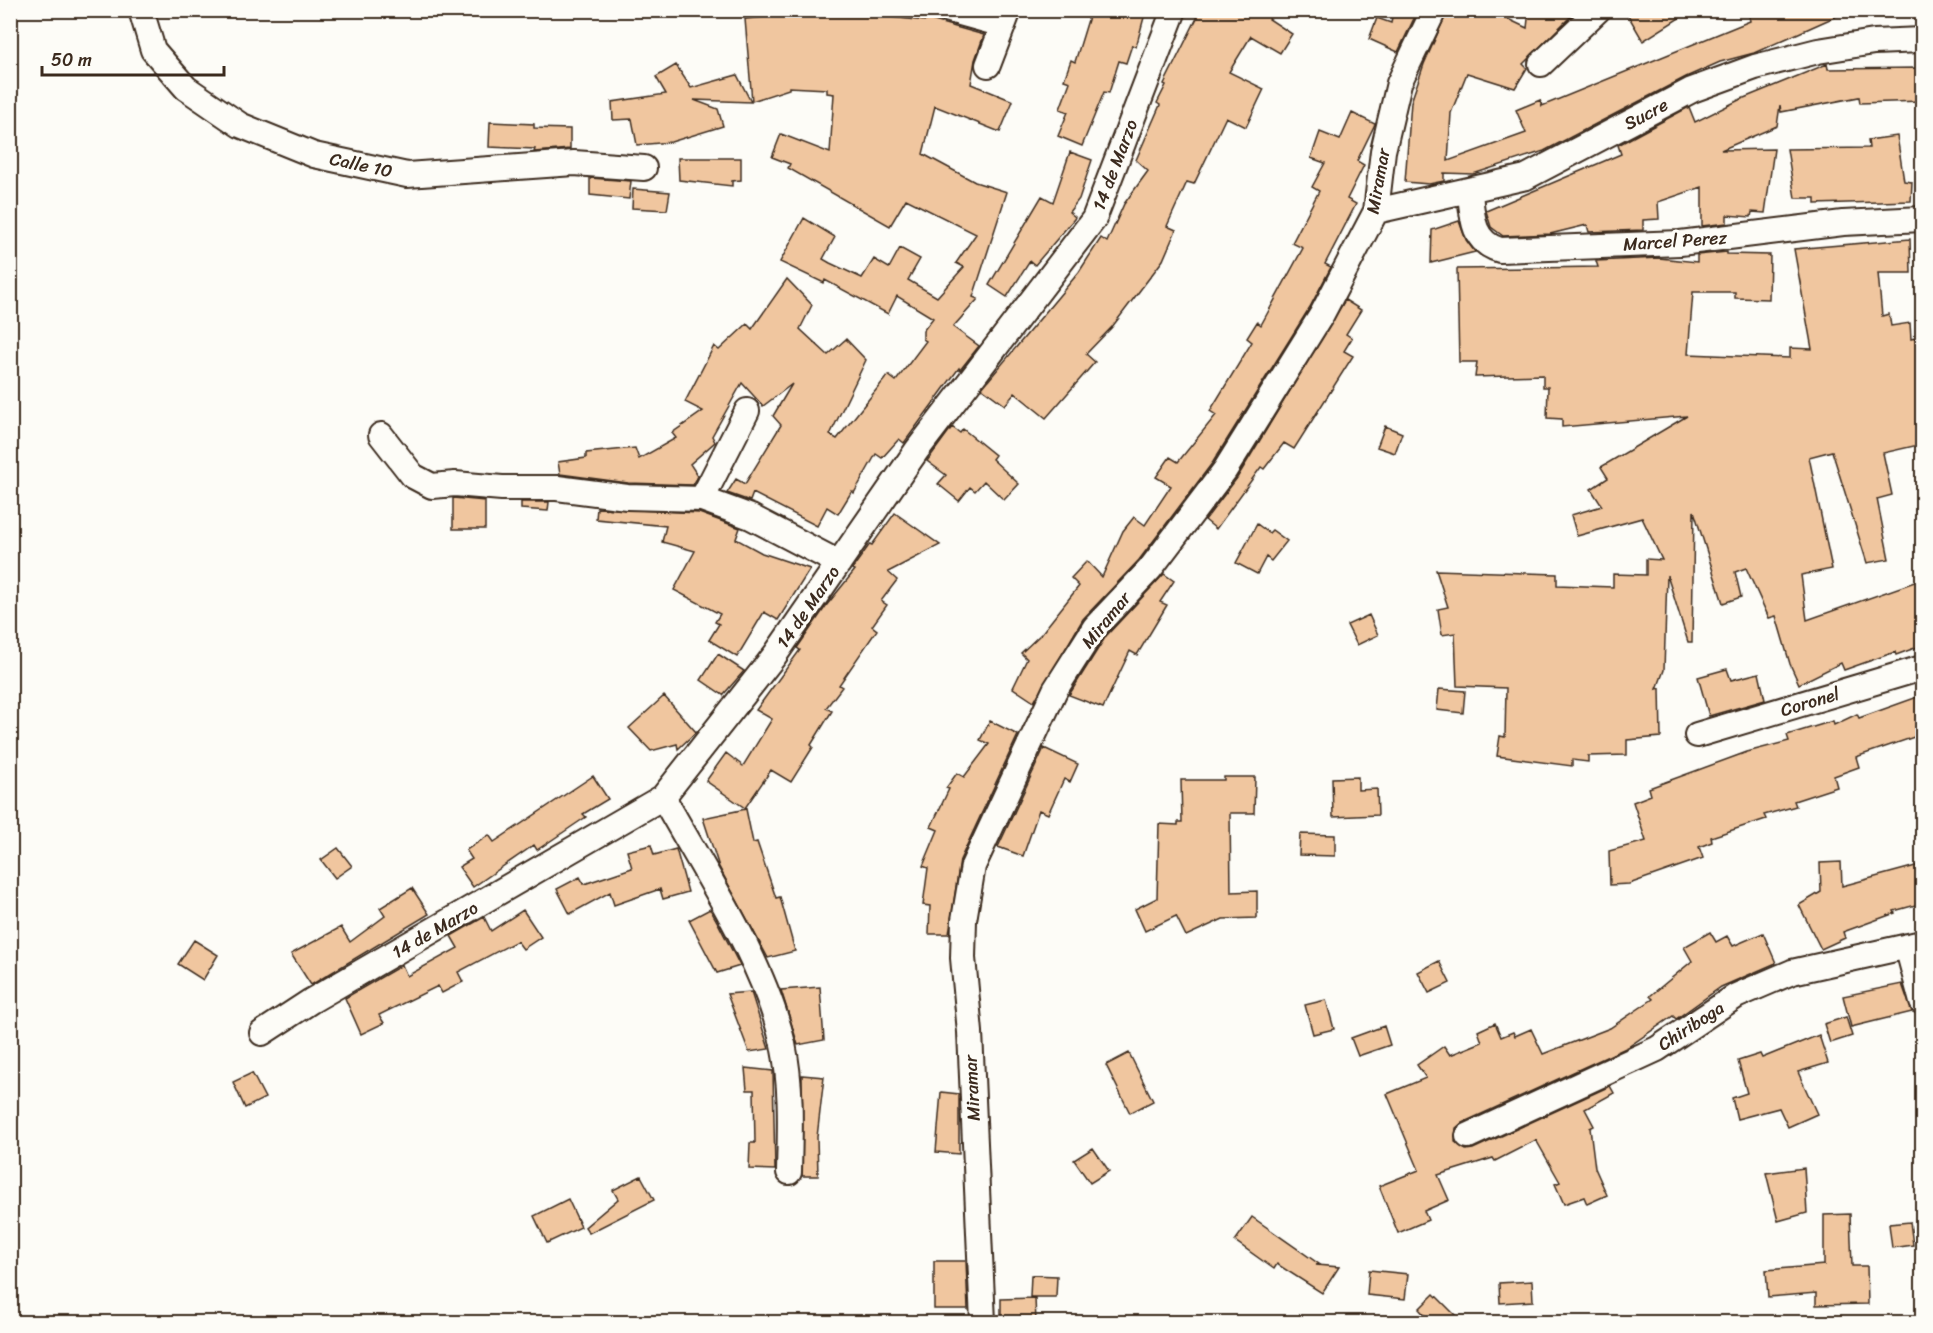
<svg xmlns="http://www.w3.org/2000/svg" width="1933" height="1333" font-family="Sriracha,sans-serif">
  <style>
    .building { fill: #f0c69f; stroke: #3b2a1e; stroke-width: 1.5 }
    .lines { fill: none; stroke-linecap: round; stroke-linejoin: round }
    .minor-casing { stroke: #3b2a1e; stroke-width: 28 }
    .minor { stroke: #fdfcf7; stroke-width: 24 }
    .labels { text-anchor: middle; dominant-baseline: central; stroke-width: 6; stroke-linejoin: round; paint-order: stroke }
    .street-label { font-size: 18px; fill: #3b2a1e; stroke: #fdfcf7 }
  </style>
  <rect width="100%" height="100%" fill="#fdfcf7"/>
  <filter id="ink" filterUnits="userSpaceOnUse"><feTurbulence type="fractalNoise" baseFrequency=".0167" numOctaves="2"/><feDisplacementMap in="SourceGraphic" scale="12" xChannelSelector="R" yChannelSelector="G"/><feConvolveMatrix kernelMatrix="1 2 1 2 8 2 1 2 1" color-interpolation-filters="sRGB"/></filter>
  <g filter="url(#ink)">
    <!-- building -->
    <path class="building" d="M799,10H863V14L926,21L927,19L984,35L975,60L971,84L1013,101L1000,132L935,106L923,154L975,182L1007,192L973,297L978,299L953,327L979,346L960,370L959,368L904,443L899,439L882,458L876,454L854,493L852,491L838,514L827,507L817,526L753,493L750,501L727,493L736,479L745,484L781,425L773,416L792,384L763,406L742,383L712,436L715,442L690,464L698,476L693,485L628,483L560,474L558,462L586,458V453L635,448L639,459L676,438L672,433L703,411L685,402L714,346L719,350L747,324L752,329L787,279L812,305L800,329L828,355L846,339L866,360L830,435L837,439L888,375L896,381L926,341L923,339V331L933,318L897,296L888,314L825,280L824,283L780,262L804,218L835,237L823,259L830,263L862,278L874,259L889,268L900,248L920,259L908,280L937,297L964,267L956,263L976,234L906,199L890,226L788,168L790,164L772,157L781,134L830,153L834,94L827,93V89L789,87V89L752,101L745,19L776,16V13Z
      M1091,10H1146L1136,47L1132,45L1126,63L1119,61L1109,93L1104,92L1082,146L1058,136L1068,112L1060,109L1070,82L1064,80L1071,60L1075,62Z
      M1201,10H1273L1269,19L1292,34L1280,53L1251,36L1229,72L1264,89L1246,127L1226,117L1194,184L1187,182L1167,226L1176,230L1163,260L1112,327L1086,354L1095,362L1046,418L1015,393L1005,405L982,388L1079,272L1101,238L1107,242L1124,204L1148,171L1136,160L1160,105L1157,103L1166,85L1164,84Z
      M1393,10H1418L1398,52L1369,39L1377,18L1391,23Z
      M1448,10H1489L1527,28L1529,10H1577L1523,64L1527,68L1515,88L1467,73L1451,113L1448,161L1526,133L1516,110L1540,100L1542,106L1750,21L1748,10H1850L1754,53L1720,62L1686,77L1544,151L1473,174L1444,173V181L1429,184L1405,182L1411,102L1424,64Z
      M1625,10H1692L1643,41Z
      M1827,64L1828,69L1919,68L1922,101L1860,103L1859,97L1781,112L1780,105L1777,126L1721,150L1774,149L1765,213L1752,212L1751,217L1727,215V223L1702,226V187L1658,202L1659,219L1643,220V230L1589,232L1587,225L1550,234L1503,236L1491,227L1486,211L1621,154L1618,145L1689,107L1695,122L1739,100Z
      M676,65L691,88L737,75L751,102L694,100L718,109L723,126L671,142L637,145L632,119L613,120L612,102L666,94L656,77Z
      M1352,113L1375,124L1357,161L1364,165L1347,199L1356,204L1325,264L1331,267L1310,307L1213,462L1139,560L1083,619L1034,702L1013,688L1027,659L1021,653L1041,634L1079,586L1071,578L1087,561L1102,577L1123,531L1134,517L1145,525L1171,486L1156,477L1170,457L1178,462L1216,415L1210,411L1252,342L1247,338L1257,322L1261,325L1303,248L1292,243L1319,191L1312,187L1325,163L1311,158L1320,132L1340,140Z
      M490,122L534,124V128L570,129V149L534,152L535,149L489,147Z
      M1897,136L1904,181L1912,182L1911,201L1815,204V198H1795L1787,149L1869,148L1868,140Z
      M1070,152L1092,160L1079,199L1069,212L1075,217L1074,219L1035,265L1030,261L1007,297L989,285L1042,196L1053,202Z
      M678,158H741V180L732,181V186L679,180Z
      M590,178L631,181L629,199L590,195Z
      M633,189L670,192L667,210L632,208Z
      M1459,221L1466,240L1475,252L1431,263L1432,230Z
      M1910,239L1911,273H1878L1882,316L1889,314L1891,326L1910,323L1911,339L1923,336V444L1883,453L1892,495L1877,499L1889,559L1867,563L1832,451L1809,457L1832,569L1801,575L1807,620L1923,579V645L1896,655L1895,652L1844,670L1841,663L1799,684L1790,664L1776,616L1769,618L1746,568L1735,572L1741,597L1723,603L1694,511L1692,642H1688L1667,575L1664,670L1657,689L1660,688L1661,737L1627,740V755L1588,756V762L1572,760V766L1497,756L1500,736L1505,737L1506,688L1457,686L1455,633L1442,635L1438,609L1448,607L1436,570L1557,574V585L1613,587V574L1646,575V559L1662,560L1642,518L1577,536L1571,515L1602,506L1591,489L1608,478L1601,467L1687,416L1562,427V419L1547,418L1548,387H1543V375L1475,377L1477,362H1459L1457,269L1598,267L1596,261L1659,258L1697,262V255L1727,252V254L1770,255L1769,299L1735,298V292H1693L1688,354L1790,358V348L1812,349L1794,249Z
      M1345,300L1361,310L1346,334L1352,338L1344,351L1353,356L1294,449L1284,443L1264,469L1261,467L1216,529L1205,520L1237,478Z
      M1385,426L1402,433L1395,453L1377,447Z
      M952,427L960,433L963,429L995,455L992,459L1019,484L1004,500L984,481L975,491L970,487L959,501L938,484L946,475L927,461Z
      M453,498L485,501V529H453Z
      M521,502H549L548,511L521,509Z
      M597,508L699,513L740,528L736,539L762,553L810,569L778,620L764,612L737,657L709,640L719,624L715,622L720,614L674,590L695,551L662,542L666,526L596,519Z
      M895,513L940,545L888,572L897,580L881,601L887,605L872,626L877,630L839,685L842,687L826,708L832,711L811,745L813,747L791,782L771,770L745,808L706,781L726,753L743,766L772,719L756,710L800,650L797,648L826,606L855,570L852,569L870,544L872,545Z
      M1257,524L1269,533L1272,530L1287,541L1271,561L1266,557L1257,574L1236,563Z
      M1164,574L1174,581L1160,602L1167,605L1137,655L1130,651L1103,708L1069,695L1106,636Z
      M1369,615L1378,635L1357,645L1347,625Z
      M718,654L744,671L723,695L701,680Z
      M1727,669L1731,680L1759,673L1765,700L1709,716L1698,677Z
      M1439,689L1465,691L1463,713L1437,710Z
      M1923,695V734L1856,757L1859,767L1834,776L1837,787L1794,801L1796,806L1764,815L1766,819L1711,837L1712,842L1699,847L1703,858L1629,884L1610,885L1609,851L1646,841L1633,802L1651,795L1649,788L1747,752L1789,741L1787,735L1833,721L1834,725L1857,714L1859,718Z
      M664,696L696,732L678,749L677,744L651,751L629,728Z
      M990,721L1018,735L960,860L949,934H929L930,906L923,905L928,868L923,866L938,830L931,827L949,789L946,788L957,773L964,777L989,744L980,740Z
      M1044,748L1078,764L1070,782L1064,779L1048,814L1039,810L1023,856L998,847Z
      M593,776L608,799L583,814L586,817L537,850L534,845L473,887L459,867L472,859L466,850L489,835L494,842Z
      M1224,777H1255L1254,813H1230L1231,892L1257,891V918L1223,919L1186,936L1176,916L1145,931L1135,909L1157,898L1159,824L1178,825V822H1182L1181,780H1224Z
      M1358,777V790L1377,789L1378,815L1333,817L1332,778Z
      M746,809L753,843L757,842L776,898L780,897L795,951L768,958L719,867L703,818Z
      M1300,834L1335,835V856L1299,855Z
      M651,845L654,855L676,849L688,892L663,899L660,889L614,905L610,892L570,914L557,889L580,877L584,884L632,868L627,851Z
      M338,848L352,866L335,878L321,860Z
      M1841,862L1842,886L1923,864V903L1894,911L1895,913L1843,932L1845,938L1821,949L1799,905L1821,892L1820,863Z
      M412,888L429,914L311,985L291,954L341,927L350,942L385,916L380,908Z
      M710,909L719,925L740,966L717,973L689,920Z
      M523,910L541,937L523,949L517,941L458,972L463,982L442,993L438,986L379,1015L384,1023L361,1034L345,998L402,965L407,976L458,948L451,936L484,917L491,931Z
      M1710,932L1716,942L1727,936L1733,946L1763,933L1776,963L1721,987L1676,1019L1673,1016L1628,1047L1462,1123L1456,1128L1455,1142L1466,1150L1473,1149L1610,1086L1614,1093L1585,1109L1594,1126L1590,1128L1595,1168L1607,1195L1587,1204L1584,1197L1564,1204L1555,1184L1560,1182L1536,1140L1495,1161L1493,1158L1438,1175L1449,1200L1424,1211L1428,1220L1398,1233L1379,1186L1419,1170L1387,1094L1426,1078L1417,1065L1444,1046L1450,1055L1482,1042L1478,1031L1495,1023L1501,1037L1513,1032L1515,1036L1531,1029L1543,1054L1610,1028L1653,999L1650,996L1692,961L1684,947Z
      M194,940L218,955L203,980L178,964Z
      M1439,961L1450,983L1429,993L1418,972Z
      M1902,984L1912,1012L1851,1027L1843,996Z
      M820,987L824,1040L798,1045L781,990Z
      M751,992L769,1049L749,1052L727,994Z
      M1326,1000L1334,1029L1313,1034L1305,1005Z
      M1846,1017L1852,1036L1830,1043L1824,1024Z
      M1384,1026L1390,1045L1358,1056L1351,1038Z
      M1819,1035L1828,1063L1798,1072L1817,1114L1788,1127L1779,1108L1737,1119L1732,1098L1747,1093L1738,1061L1760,1054L1762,1058Z
      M1129,1053L1153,1101L1130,1113L1106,1065Z
      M745,1068L773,1071L775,1170L749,1169L750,1143H755L754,1090H747Z
      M252,1073L265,1098L245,1108L233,1082Z
      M802,1075L824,1077L817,1137L818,1176H802Z
      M941,1092L959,1094V1154L936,1152Z
      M1093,1148L1109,1171L1090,1183L1074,1160Z
      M1804,1168L1807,1213L1778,1221L1766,1173Z
      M641,1176L654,1200L589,1233L585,1227L618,1199L613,1190Z
      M568,1199L581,1227L547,1243L534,1216Z
      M1850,1214L1852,1266H1867L1868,1304L1816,1305V1293L1768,1297L1766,1270L1824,1265V1215Z
      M1252,1217L1319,1264L1316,1265L1339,1267L1322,1293L1277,1264L1274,1269L1235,1241Z
      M1910,1222L1913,1245L1892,1248L1889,1224Z
      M934,1261H966L968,1309H934Z
      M1369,1270L1408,1274L1405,1299L1367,1295Z
      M1031,1275L1057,1276L1056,1297H1030Z
      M1532,1281L1533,1301L1500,1303L1499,1283Z
      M1434,1294L1463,1323H1432L1419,1309Z
      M1035,1298L1036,1323H1001V1299Z"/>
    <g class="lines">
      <defs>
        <path id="minor" d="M141,10L153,50L186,88L240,125L314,155L407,175L574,163L644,168
          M949,10L1003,25
          M1541,64L1598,10
          M988,65L1009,10
          M1470,191C1472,216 1472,242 1500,250L1680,243L1843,223L1922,219
          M1376,211L1526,177L1692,90L1755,67L1818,51L1874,42L1922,40
          M381,435L413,476L432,486L455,484L502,488H557L627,497L702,499L751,517L839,563
          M702,499L747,411
          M1697,735L1922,668
          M663,797C705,873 764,961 783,1044C792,1087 790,1129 789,1172
          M1907,946L1922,1002
          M262,1033L311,1001L663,797L775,655L917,450L1094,219L1174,10
          M1468,1136L1657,1049L1736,996L1792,972L1922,943
          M983,1322L970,1032L963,958L964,920L973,866L1055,690L1095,627L1150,569L1225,470L1322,314L1376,211L1383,151L1399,83L1434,10"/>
      </defs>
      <!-- minor casing -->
      <use href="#minor" class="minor-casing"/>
      <!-- minor -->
      <use href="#minor" class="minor"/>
    </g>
  </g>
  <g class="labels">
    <!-- street labels -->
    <g class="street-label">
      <text transform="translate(1646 114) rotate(-28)">Sucre</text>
      <text transform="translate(361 165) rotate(12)">Calle 10</text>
      <text transform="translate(1115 165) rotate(-69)">14 de Marzo</text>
      <text transform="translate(1378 181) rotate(-80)">Miramar</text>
      <text transform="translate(1675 241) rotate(-4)">Marcel Perez</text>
      <text transform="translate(808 607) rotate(-55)">14 de Marzo</text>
      <text transform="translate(1106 620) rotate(-51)">Miramar</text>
      <text transform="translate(1810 702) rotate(-17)">Coronel</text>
      <text transform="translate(435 930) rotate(-30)">14 de Marzo</text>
      <text transform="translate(1691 1026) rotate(-33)">Chiriboga</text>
      <text transform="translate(972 1088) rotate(-93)">Miramar</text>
    </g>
  </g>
  <!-- margin -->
  <rect width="1933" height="1333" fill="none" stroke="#fdfcf7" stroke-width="36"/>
  <rect x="18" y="18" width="1897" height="1297" fill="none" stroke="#3b2a1e" stroke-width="2" filter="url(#ink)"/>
  <!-- scale -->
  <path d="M42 66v9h182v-9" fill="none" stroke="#3b2a1e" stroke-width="3"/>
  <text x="51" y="66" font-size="18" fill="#3b2a1e" stroke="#fdfcf7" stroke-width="4.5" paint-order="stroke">50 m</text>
</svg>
